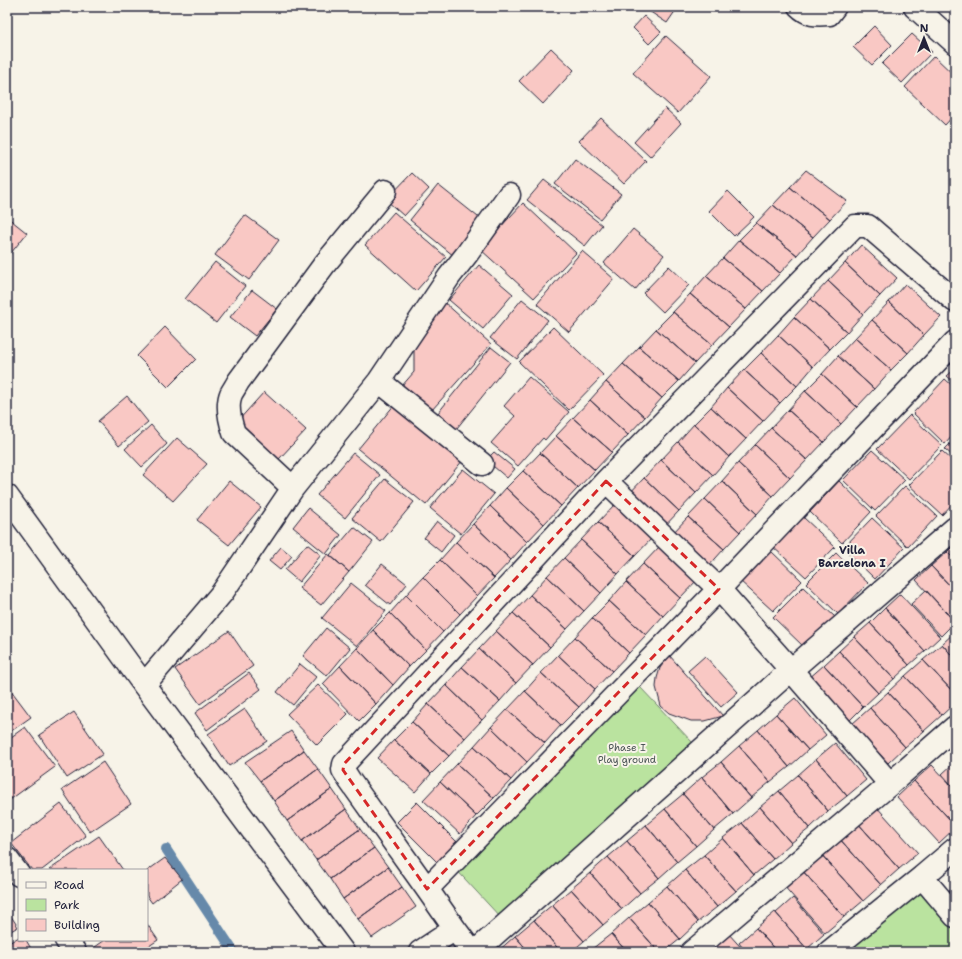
<svg xmlns="http://www.w3.org/2000/svg" width="962" height="959" font-family="'Shantell Sans',sans-serif">
  <style>
    .green { fill: #bae39f; stroke: #6e826d }
    .lines { fill: none; stroke-linecap: round; stroke-linejoin: round }
    .stream { stroke: #6689aa; stroke-width: 10 }
    .building { fill: #f9c8c4; stroke: #22223b }
    .service-casing { stroke: #22223b; stroke-width: 21 }
    .minor-casing { stroke: #22223b; stroke-width: 25 }
    .service { stroke: #f7f3e8; stroke-width: 18 }
    .minor { stroke: #f7f3e8; stroke-width: 22 }
    .marked { fill: none; stroke: #d62828; stroke-width: 3; stroke-dasharray: 8 5; stroke-linejoin: round }
    .labels { text-anchor: middle; dominant-baseline: central; stroke-width: 4; stroke-linejoin: round; paint-order: stroke }
    .park-label { font-size: 10px; fill: #485254; stroke: #f7f3e8 }
    .neighbourhood-label { font-size: 11px; font-weight: bold; fill: #22223b; stroke: #f7f3e8 }
  </style>
  <rect width="100%" height="100%" fill="#f7f3e8"/>
  <filter id="ink" filterUnits="userSpaceOnUse"><feTurbulence type="fractalNoise" baseFrequency=".025" numOctaves="2"/><feDisplacementMap in="SourceGraphic" scale="8" xChannelSelector="R" yChannelSelector="G"/><feConvolveMatrix kernelMatrix="1 2 1 2 8 2 1 2 1" color-interpolation-filters="sRGB"/></filter>
  <g filter="url(#ink)">
    <!-- green -->
    <path class="green" d="M640,687L693,743L501,918L452,865Z
      M922,882L955,921V952H838Z"/>
    <g class="lines">
      <!-- stream -->
      <path class="stream" d="M166,849L234,952"/>
    </g>
    <!-- building -->
    <path class="building" d="M643,7H678L667,23Z
      M644,16L661,32L649,44L633,28Z
      M874,26L892,45L872,65L853,47Z
      M912,34L932,52L902,83L882,64Z
      M666,36L711,76L678,113L633,73Z
      M551,48L574,70L543,104L519,81Z
      M934,56L955,76V114L945,125L905,87Z
      M665,108L681,123L650,157L634,142Z
      M601,118L646,161L624,184L579,141Z
      M575,159L621,194L600,219L555,184Z
      M806,170L847,201L830,219L790,187Z
      M412,173L429,189L404,216L386,200Z
      M544,180L602,225L585,246L527,200Z
      M438,185L483,221L454,256L410,220Z
      M790,187L830,219L813,237L773,205Z
      M728,191L754,217L734,236L709,211Z
      M523,203L576,253L534,298L480,249Z
      M773,205L813,237L797,255L756,223Z
      M394,212L446,257L416,291L365,245Z
      M245,215L279,240L249,280L215,255Z
      M7,217L27,233L7,258Z
      M756,223L797,255L780,273L739,240Z
      M633,229L664,255L635,290L604,263Z
      M739,240L780,273L763,291L723,258Z
      M861,245L897,278L880,296L845,263Z
      M582,251L614,279L569,332L537,304Z
      M723,258L763,291L746,309L706,276Z
      M215,262L245,286L216,323L185,299Z
      M845,263L880,296L863,314L828,281Z
      M479,265L513,294L483,329L449,300Z
      M669,266L689,285L663,312L643,293Z
      M706,276L746,309L729,327L690,294Z
      M828,281L863,314L847,332L811,299Z
      M905,284L941,317L924,335L889,302Z
      M252,290L277,309L255,336L230,317Z
      M690,294L729,327L712,345L673,312Z
      M522,299L548,320L517,359L490,338Z
      M811,299L847,332L830,349L794,317Z
      M444,302L491,344L431,411L401,387L414,372V338Z
      M889,302L924,335L908,353L872,320Z
      M673,312L712,345L695,363L656,329Z
      M794,317L830,349L813,367L778,335Z
      M872,320L908,353L891,370L855,338Z
      M165,327L196,359L168,387L137,356Z
      M553,327L603,375L569,410L519,362Z
      M656,329L695,363L679,381L639,347Z
      M778,335L813,367L797,386L761,353Z
      M855,338L891,370L874,389L838,356Z
      M491,347L510,362L453,433L434,418Z
      M639,347L679,381L662,398L623,364Z
      M761,353L797,386L780,403L744,370Z
      M838,356L874,389L857,407L822,374Z
      M623,364L662,398L645,417L606,382Z
      M955,369V383L947,376Z
      M744,370L780,403L763,421L727,388Z
      M822,374L857,407L841,424L805,391Z
      M529,377L569,412L545,440L543,438L518,466L491,443L515,416L504,406Z
      M945,379L955,388V433L945,444L913,413Z
      M606,382L645,417L628,435L590,400Z
      M727,388L763,421L746,439L711,407Z
      M805,391L841,424L824,442L788,410Z
      M264,392L306,430L279,459L237,422Z
      M127,396L148,422L119,446L98,421Z
      M590,400L628,435L612,452L573,418Z
      M395,404L463,460L426,505L358,449Z
      M711,407L746,439L729,457L694,424Z
      M788,410L824,442L807,460L771,428Z
      M910,415L942,445L909,479L877,449Z
      M573,418L612,452L595,470L556,436Z
      M694,424L729,457L713,475L678,442Z
      M151,425L167,444L142,467L125,449Z
      M771,428L807,460L790,478L755,445Z
      M556,436L595,470L578,488L540,453Z
      M177,438L207,464L173,501L143,475Z
      M955,439V458L945,449Z
      M678,442L713,475L696,493L661,460Z
      M755,445L790,478L773,496L738,463Z
      M872,450L905,480L875,511L843,480Z
      M942,451L955,463V501L942,515L909,485Z
      M494,452L515,469L507,478L486,460Z
      M353,453L380,475L345,518L317,495Z
      M540,453L578,488L561,506L523,471Z
      M661,460L696,493L679,511L644,478Z
      M738,463L773,496L757,514L722,481Z
      M463,469L494,494L461,534L430,508Z
      M523,471L561,506L544,524L506,488Z
      M644,478L679,511L663,528L627,496Z
      M385,479L414,502L381,542L352,518Z
      M229,481L261,507L229,545L197,520Z
      M722,481L757,514L740,532L705,499Z
      M839,481L871,512L842,543L810,512Z
      M905,486L937,516L908,547L876,516Z
      M506,488L544,524L527,542L490,506Z
      M705,499L740,532L724,549L688,517Z
      M615,504L652,538L635,556L598,522Z
      M490,506L527,542L511,560L473,524Z
      M308,508L341,535L326,554L293,527Z
      M688,517L724,549L707,568L671,535Z
      M803,517L835,547L806,577L773,547Z
      M872,518L904,548L875,579L843,548Z
      M437,521L454,535L441,552L424,538Z
      M598,522L635,556L618,574L581,540Z
      M473,524L511,560L494,578L456,542Z
      M354,527L373,542L349,572L330,555Z
      M581,540L618,574L601,593L564,558Z
      M456,542L494,578L477,596L440,560Z
      M307,544L321,555L299,582L285,570Z
      M955,544V560L947,552Z
      M660,546L697,580L680,598L643,564Z
      M281,547L292,556L280,570L269,561Z
      M770,550L802,581L773,611L740,581Z
      M947,552L955,560V591L931,566Z
      M836,553L868,583L838,614L806,583Z
      M328,554L349,572L321,605L299,588Z
      M564,558L601,593L584,611L547,576Z
      M440,560L477,596L460,614L423,577Z
      M382,564L407,584L390,605L365,585Z
      M643,564L680,598L663,616L626,582Z
      M931,566L955,591V622L916,580Z
      M547,576L584,611L567,629L530,595Z
      M423,577L460,614L443,632L406,595Z
      M626,582L663,616L646,635L609,601Z
      M351,583L386,611L357,646L322,618Z
      M803,587L835,617L805,648L773,617Z
      M926,590L955,622L941,636L911,604Z
      M900,594L940,637L925,651L885,608Z
      M406,595L443,632L426,650L390,613Z
      M530,595L567,629L550,647L513,613Z
      M609,601L646,635L629,653L592,618Z
      M885,608L925,651L909,665L870,623Z
      M390,613L426,650L409,667L373,630Z
      M513,613L550,647L533,665L496,631Z
      M592,618L629,653L612,671L575,637Z
      M870,623L909,665L894,679L854,637Z
      M326,628L350,648L327,676L303,656Z
      M373,630L409,667L393,685L357,648Z
      M229,631L253,666L200,704L175,669Z
      M496,631L533,665L516,683L479,649Z
      M955,632V659L942,644Z
      M575,637L612,671L595,689L558,655Z
      M854,637L894,679L878,693L839,651Z
      M942,644L955,659V694L923,660Z
      M357,648L393,685L376,704L340,666Z
      M479,649L516,683L500,701L462,667Z
      M839,651L878,693L863,707L824,665Z
      M558,655L595,689L579,707L541,673Z
      M669,655L723,716L705,721H691L669,713L661,706L656,687L657,678L660,668Z
      M705,656L738,692L721,707L688,671Z
      M923,660L955,694V703L942,715L905,676Z
      M300,664L316,677L293,705L277,692Z
      M824,665L863,707L848,722L808,679Z
      M340,666L376,704L359,721L323,684Z
      M462,667L500,701L482,720L446,685Z
      M249,673L261,689L207,730L195,713Z
      M541,673L579,707L561,725L525,691Z
      M905,676L942,715L924,731L888,692Z
      M7,685L31,717L7,734Z
      M318,685L348,714L317,745L287,714Z
      M446,685L482,720L465,738L428,704Z
      M525,691L561,725L545,743L507,710Z
      M888,692L924,731L905,747L870,708Z
      M795,698L826,735L808,750L776,714Z
      M428,704L465,738L449,756L412,722Z
      M870,708L905,747L888,763L852,724Z
      M245,709L267,741L229,766L208,734Z
      M507,710L545,743L527,762L491,727Z
      M74,712L103,754L67,778L39,735Z
      M776,714L808,750L789,767L758,730Z
      M412,722L449,756L431,774L394,740Z
      M25,727L55,767L7,802V740Z
      M491,727L527,762L511,780L474,746Z
      M758,730L789,767L770,782L739,746Z
      M291,731L304,750L260,781L245,762Z
      M394,740L431,774L415,792L377,758Z
      M835,743L866,780L847,796L816,759Z
      M474,746L511,780L494,798L457,764Z
      M739,746L770,782L751,798L721,762Z
      M304,750L318,769L274,801L260,781Z
      M816,759L847,796L828,811L798,775Z
      M103,762L131,804L90,832L62,790Z
      M721,762L751,798L733,814L702,777Z
      M955,762V789L942,774Z
      M457,764L494,798L476,816L440,782Z
      M932,765L955,789V825L914,781Z
      M318,769L332,789L287,821L274,801Z
      M798,775L828,811L810,828L779,791Z
      M702,777L733,814L714,830L683,794Z
      M914,781L955,825V828L939,843L897,797Z
      M440,782L476,816L460,834L423,800Z
      M332,789L346,809L302,841L287,821Z
      M779,791L810,828L791,843L760,807Z
      M683,794L714,830L696,846L665,809Z
      M417,802L457,842L437,862L397,822Z
      M61,804L86,836L42,870H32L11,843Z
      M875,805L918,853L899,869L856,821Z
      M760,807L791,843L773,859L742,823Z
      M346,809L360,829L316,860L302,841Z
      M665,809L696,846L677,862L646,825Z
      M856,821L899,869L881,885L838,837Z
      M742,823L773,859L754,875L723,838Z
      M646,825L677,862L659,878L627,841Z
      M360,829L374,848L330,879L316,860Z
      M99,836L123,870H49Z
      M838,837L881,885L863,901L820,853Z
      M723,838L754,875L736,891L704,855Z
      M627,841L659,878L640,893L608,857Z
      M374,848L388,867L343,899L330,879Z
      M820,853L863,901L844,917L801,869Z
      M704,855L736,891L717,907L685,870Z
      M608,857L640,893L622,909L590,873Z
      M165,858L182,879L152,903L147,896V871Z
      M388,867L402,887L358,919L343,899Z
      M801,869L844,917L825,933L783,885Z
      M685,870L717,907L698,922L667,886Z
      M590,873L622,909L603,925L571,889Z
      M955,885V905L945,894Z
      M667,886L698,922L680,939L648,902Z
      M402,887L416,907L372,938L358,919Z
      M571,889L603,925L584,941L552,905Z
      M793,898L824,934L807,949L776,913Z
      M648,902L680,939L664,952H659L629,918Z
      M552,905L584,941L571,952H561L534,920Z
      M7,910L18,927L7,933Z
      M775,912L807,949L803,952H777L756,928Z
      M629,918L659,952H627L611,934Z
      M534,920L561,952H529L515,936Z
      M147,924L158,940L140,952H88L105,940H147Z
      M756,928L777,952H746L739,943Z
      M728,933L745,952H712L710,949Z
      M611,934L627,952H594L592,949Z
      M515,936L529,952H497Z
      M19,937V940H26L33,952H7V944Z"/>
    <g class="lines">
      <defs>
        <path id="service" d="M797,7C808,18 816,17 830,16L837,7"/>
        <path id="minor" d="M915,7L955,43
          M379,381L482,464
          M606,481L719,589L791,670L890,784
          M293,488L234,433C230,421 226,406 231,394C233,390 236,386 238,382L324,265L385,191
          M7,496L144,685L343,952
          M144,685L222,593L293,488L379,381L449,277L467,254L509,195
          M7,859L19,875
          M922,877L955,916
          M427,889L719,589L955,342
          M66,940L75,952
          M420,952L455,929
          M472,952L455,929L427,889L350,781L343,770L344,764L606,481L855,226H868L955,301
          M475,952L791,670L955,528
          M692,952L890,784L955,727
          M829,952L922,877L955,849"/>
      </defs>
      <!-- service casing -->
      <use href="#service" class="service-casing"/>
      <!-- minor casing -->
      <use href="#minor" class="minor-casing"/>
      <!-- service -->
      <use href="#service" class="service"/>
      <!-- minor -->
      <use href="#minor" class="minor"/>
    </g>
  </g>
  <!-- marked area -->
  <path class="marked" d="M606,481L719,589L427,889L343,770L344,764Z"/>
  <g class="labels">
    <!-- park labels -->
    <g class="park-label">
      <text x="627" y="747">Phase I<tspan x="627" dy="12">Play ground</tspan></text>
    </g>
    <!-- neighbourhood labels -->
    <g class="neighbourhood-label">
      <text x="852" y="550">Villa<tspan x="852" dy="13">Barcelona I</tspan></text>
    </g>
  </g>
  <!-- margin -->
  <rect width="962" height="959" fill="none" stroke="#f7f3e8" stroke-width="24"/>
  <rect x="12" y="12" width="938" height="935" fill="none" stroke="#22223b" stroke-width="1.5" filter="url(#ink)"/>
  <!-- legend -->
  <rect x="18" y="869" width="130" height="72" fill="#f7f3e8" stroke="#a29fa3"/>
  <rect x="26" y="882" width="20" height="6" fill="#f7f3e8" stroke="#a29fa3"/>
  <text x="54" y="889" font-size="12" fill="#22223b">Road</text>
  <rect x="26" y="899" width="20" height="12" fill="#bae39f" stroke="#a29fa3"/>
  <text x="54" y="909" font-size="12" fill="#22223b">Park</text>
  <rect x="26" y="919" width="20" height="12" fill="#f9c8c4" stroke="#a29fa3"/>
  <text x="54" y="929" font-size="12" fill="#22223b">Building</text>
  <!-- north arrow -->
  <g transform="translate(924 38)" stroke="#f7f3e8" stroke-width="3" paint-order="stroke">
  <path d="M0-3L7 15L0 10L-7 15Z" fill="#22223b"/>
  <text y="-6" font-size="11" font-weight="bold" text-anchor="middle" fill="#22223b">N</text>
  </g>
</svg>
